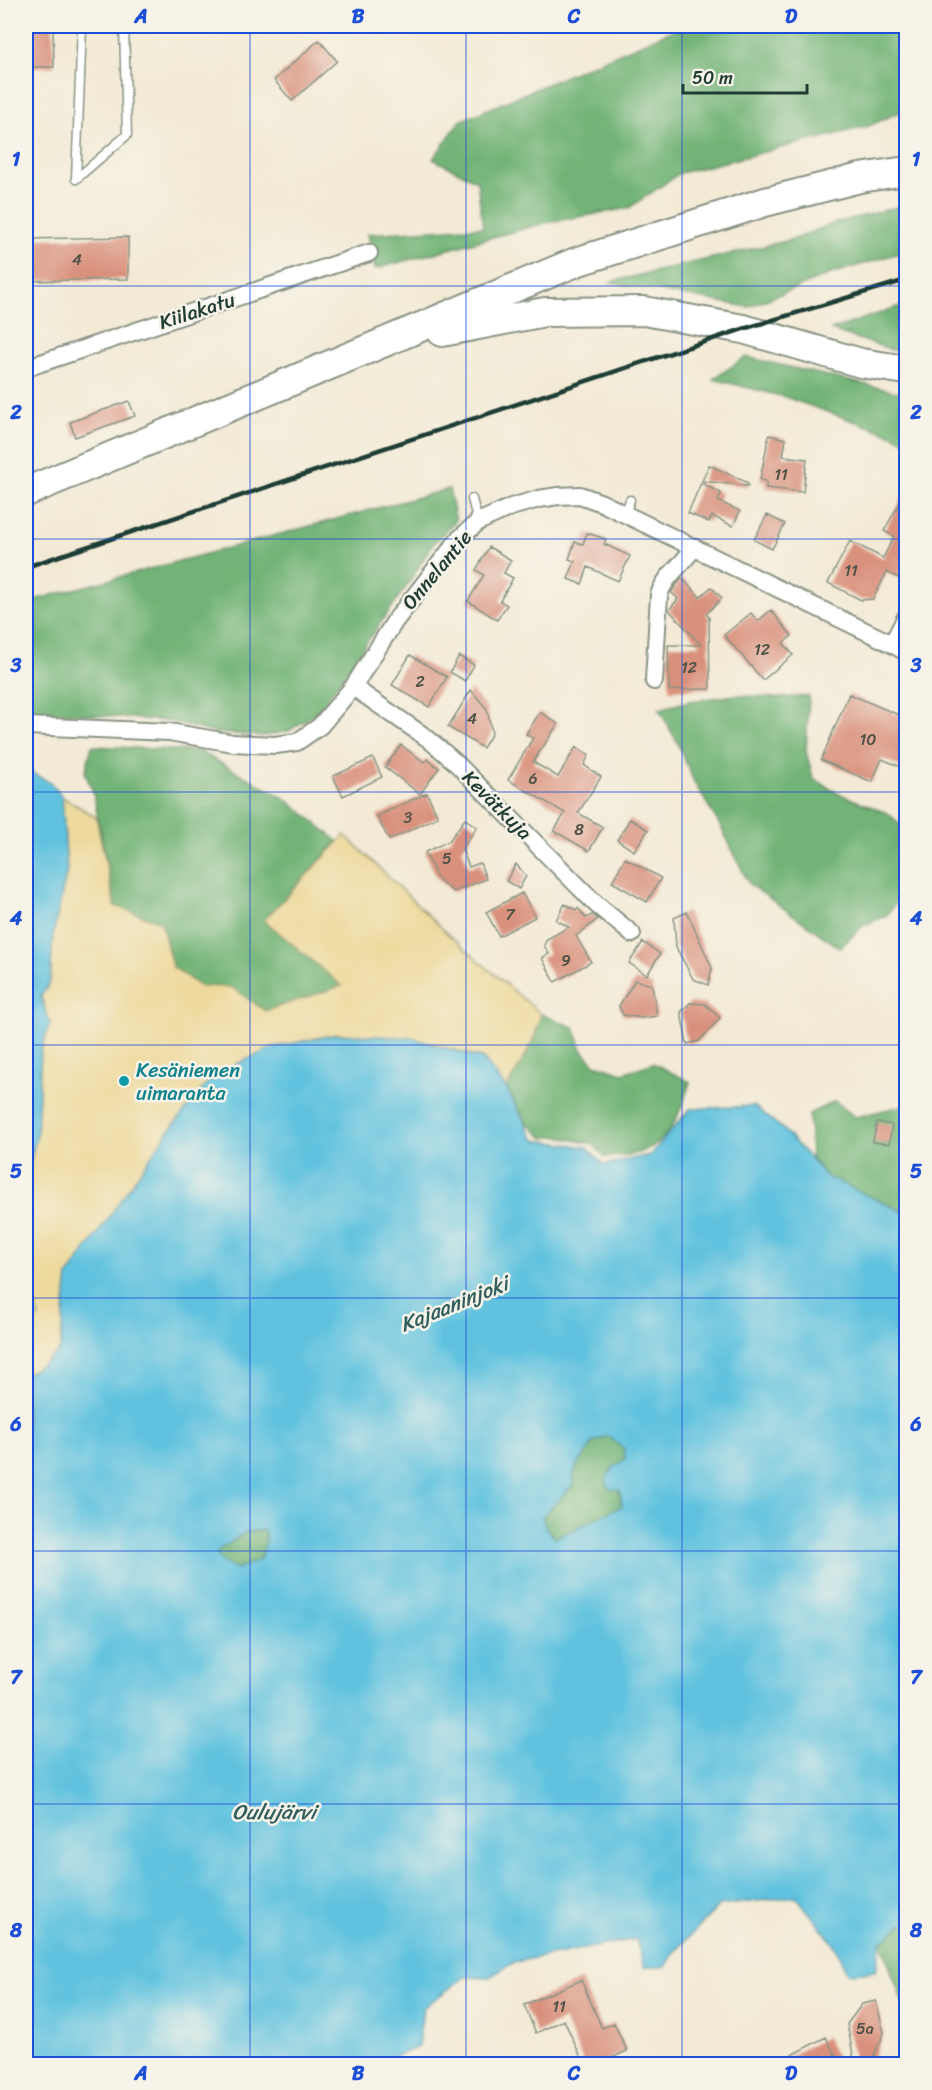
<svg xmlns="http://www.w3.org/2000/svg" width="932" height="2090" font-family="Sriracha,sans-serif">
  <style>
    .forest { fill: #72b477; stroke: #487856; stroke-width: 1.5 }
    .sand { fill: #eeda9e; stroke: #868c69; stroke-width: 1.5 }
    .water { fill: #61c2df; stroke: #40808a; stroke-width: 1.5; fill-rule: evenodd }
    .building { fill: #d9917d }
    .lines { fill: none; stroke-linecap: round; stroke-linejoin: round }
    .service-casing { stroke: #899484; stroke-width: 11 }
    .minor-casing { stroke: #899484; stroke-width: 20 }
    .trunk-casing { stroke: #899484; stroke-width: 32 }
    .service { stroke: #fff; stroke-width: 8 }
    .minor { stroke: #fff; stroke-width: 16 }
    .trunk { stroke: #fff; stroke-width: 28 }
    .rail { stroke: #1f3d34; stroke-width: 4.5 }
    .grid { fill: none; stroke: #1d4ed8; stroke-width: 1.5; stroke-opacity: 0.55 }
    .culture-dot { fill: #0f9aa8; stroke: #f7f3e8; stroke-width: 2 }
    .labels { text-anchor: middle; dominant-baseline: central; stroke-width: 5; stroke-linejoin: round; paint-order: stroke }
    .number-label { font-size: 16px; fill: #4e5246 }
    .street-label { font-size: 20px; fill: #1f3d34; stroke: #f7f3e8 }
    .culture-label { font-size: 20px; fill: #0d838f; stroke: #f7f3e8; text-anchor: start }
    .water-label { font-size: 21px; font-style: italic; fill: #305e5f; stroke: #f7f3e8 }
    .neatline { fill: none; stroke: #1d4ed8; stroke-width: 2 }
    .grid-label { font-size: 20px; text-anchor: middle; font-weight: bold; fill: #1d4ed8 }
  </style>
  <rect width="100%" height="100%" fill="#f7f3e8"/>
  <filter id="ink" filterUnits="userSpaceOnUse"><feTurbulence type="fractalNoise" baseFrequency=".0167" numOctaves="2"/><feDisplacementMap in="SourceGraphic" scale="12" xChannelSelector="R" yChannelSelector="G"/><feConvolveMatrix kernelMatrix="1 2 1 2 8 2 1 2 1" color-interpolation-filters="sRGB"/></filter>
  <filter id="wash" filterUnits="userSpaceOnUse"><feTurbulence type="fractalNoise" baseFrequency=".008" numOctaves="4" result="noise"/><feDisplacementMap in="SourceGraphic" scale="24" xChannelSelector="R" yChannelSelector="G"/><feGaussianBlur stdDeviation="1.35" result="paint"/><feColorMatrix in="noise" values="0 0 0 0 0 0 0 0 0 0 0 0 0 0 0 0 0 1.4 0 .05"/><feComposite in="paint" operator="in"/></filter>
  <g filter="url(#wash)">
    <rect width="100%" height="100%" fill="#f3ead5"/>
    <!-- forest -->
    <path class="forest" d="M683,26H906V109L869,126L680,173L629,208L545,223L375,269L368,234L483,227L477,181L433,159L460,121Z
      M906,205V251L831,274L748,307L610,282L794,239L835,223Z
      M906,304V351L892,350L831,330Z
      M746,357L906,394V442L893,435L785,397L713,379Z
      M449,489L456,521L432,545L410,581L318,712L289,731L264,736L215,733L168,721L27,710L26,707V602Z
      M737,695L776,698L809,696L806,751L813,778L837,793L889,814L906,831V873L895,904L887,915L864,925L840,948L749,884L721,827L694,782L678,744L659,709L690,701Z
      M92,746L199,751L286,799L338,841L264,920L343,986L265,1011L231,987L199,986L172,966L161,922L115,906L93,792L85,773Z
      M541,1014L574,1027L582,1050L595,1064L623,1073L653,1063L690,1082C680,1114 670,1145 634,1154C625,1156 615,1156 605,1157L593,1144L555,1136L544,1138L527,1123L506,1088C521,1064 535,1042 541,1014Z
      M835,1101L855,1117L906,1105V1213L827,1177L811,1158L809,1114Z
      M608,1436L624,1448L625,1459L614,1467L622,1506L555,1538L546,1528L542,1517C557,1502 565,1482 577,1465C582,1456 589,1452 593,1441Z
      M263,1530L266,1542L260,1559L238,1569L223,1563L216,1552L246,1532Z
      M905,1923L906,1924V2012L881,1942Z"/>
    <!-- sand -->
    <path class="sand" d="M62,797L96,817L115,906L161,922L172,966L199,986L231,987L265,1011L342,986L264,920L345,835L451,937L541,1014C535,1042 521,1064 506,1088L483,1058L413,1038L337,1034L274,1047L68,1276L60,1350L43,1364L26,1374V1331L39,1317L26,1280V1181L37,1134L41,1050L50,1024L41,996L50,982L53,935L67,870Z"/>
    <!-- water -->
    <path class="water" d="M26,770L50,782L62,797L67,870L53,935L50,982L41,996L50,1024L41,1050L37,1134L26,1181Z
      M337,1034L413,1038L483,1059L506,1088L535,1140L587,1147L604,1165L650,1155L690,1109L754,1106L783,1129L827,1177L906,1213V1924L904,1923L881,1942L876,1971L847,1973L834,1944L796,1896L719,1906L676,1950L666,1967H644L636,1939L514,1962L488,1978L465,1977L423,2008L418,2047L384,2061L351,2064H26V1374L43,1364L60,1350L68,1276L165,1136L214,1074L274,1047ZM608,1436L624,1449L625,1459L614,1467L606,1479L609,1489L620,1490L622,1506L555,1538L546,1528L542,1517L573,1485C572,1461 585,1461 593,1441ZM264,1530L266,1542L260,1559L238,1569L223,1563L216,1552L246,1532Z"/>
    <g id="blocks">
      <!-- building -->
      <path class="building" d="M26,26H53L54,67H26Z
        M319,40L337,61L292,101L274,80Z
        M128,237V279L26,281V239Z
        M129,401L135,416L75,437L70,422Z
        M769,435L786,439L783,456L807,459L803,492L766,488V481L760,480Z
        M709,465L748,483V486L702,481Z
        M701,483L721,493L718,501L740,511L733,526L712,516L709,522L688,513Z
        M906,491V561L898,578L887,572L873,599L861,600L828,583L850,541L883,558L894,536L884,531Z
        M767,515L785,524L772,549L754,540Z
        M587,533L606,539L604,544L630,556L618,581L588,567L582,584L568,579L575,561L569,559L575,542L583,544Z
        M489,547L511,560L504,573L513,578L500,601L507,605L497,620L468,601L484,575L476,570Z
        M682,578L700,597L711,587L722,598L706,614L709,617L710,689L669,690L668,645H701L669,610L678,599L671,592Z
        M771,610L792,636L783,643L793,655L763,680L724,635L751,613L758,621Z
        M410,655L447,677L429,707L392,685Z
        M459,656L474,665L465,681L450,672Z
        M471,690L487,709L492,733L483,748L448,727Z
        M849,694L906,718V769L882,759L872,782L821,760Z
        M540,712L558,724L533,762L558,777L576,747L589,755L584,765L601,777L578,813L603,827L589,851L554,831L565,813L508,780L533,738L526,734Z
        M401,745L424,762L427,759L439,768L420,794L385,767Z
        M373,758L382,777L343,796L333,776Z
        M427,793L438,817L389,840L377,816Z
        M465,819L477,827L462,849L469,867L480,863L486,879L453,892L437,878L425,852L449,841Z
        M630,819L648,830L634,851L617,840Z
        M625,858L661,878L647,902L612,882Z
        M516,864L526,876L519,889L506,881Z
        M522,893L535,917L499,936L486,912Z
        M565,904L576,910L578,908L586,918L592,915L598,919L576,936L591,962L555,982L542,958L549,954L544,945L547,939L569,927L556,920Z
        M687,912L712,968L708,985L693,979L676,947L674,918Z
        M643,942L660,954L647,975L629,963Z
        M635,980L652,985L657,1016L642,1018L623,1015L619,1006Z
        M690,1003L705,1004L720,1018L699,1041L687,1044L681,1012Z
        M877,1122L892,1125L889,1144L873,1142Z
        M581,1980L602,2028L614,2023L627,2051L598,2064H584L564,2020L536,2033L524,2005Z
        M876,2001L884,2033L872,2061L855,2064L847,2024L862,2004Z
        M826,2037L840,2064H774Z"/>
    </g>
  </g>
  <g filter="url(#ink)">
    <use href="#blocks" fill-opacity="0" stroke="#899484" stroke-width="1.5"/>
    <g class="lines">
      <defs>
        <path id="service" d="M82,26L76,179L127,135L124,26
          M472,499L478,522
          M625,514L630,500"/>
        <path id="minor" d="M26,368L369,253
          M892,644L906,617
          M654,681L659,595C665,575 684,564 694,547
          M353,687L427,738L454,761L596,904L632,934
          M26,726L169,732L233,743L276,745L297,742L320,726L353,687L395,621L459,539L478,522L511,507L539,499L558,496L580,495L602,503L892,644L906,652"/>
        <path id="trunk" d="M442,332L545,312L644,311L743,329L861,363L906,370
          M26,492L576,262L765,202L860,178L906,171"/>
      </defs>
      <!-- service casing -->
      <use href="#service" class="service-casing"/>
      <!-- minor casing -->
      <use href="#minor" class="minor-casing"/>
      <!-- trunk casing -->
      <use href="#trunk" class="trunk-casing"/>
      <!-- service -->
      <use href="#service" class="service"/>
      <!-- minor -->
      <use href="#minor" class="minor"/>
      <!-- trunk -->
      <use href="#trunk" class="trunk"/>
      <!-- rail -->
      <path class="rail" d="M26,567L743,329L906,280"/>
    </g>
  </g>
  <!-- grid -->
  <path class="grid" d="M250,26V2064M466,26V2064M682,26V2064M26,286H906M26,539H906M26,792H906M26,1045H906M26,1298H906M26,1551H906M26,1804H906"/>
  <!-- markers -->
  <circle class="culture-dot" cx="124" cy="1081" r="6"/>
  <g class="labels">
    <!-- number labels -->
    <g class="number-label">
      <text x="77" y="259">4</text>
      <text x="781" y="474">11</text>
      <text x="851" y="570">11</text>
      <text x="762" y="649">12</text>
      <text x="689" y="667">12</text>
      <text x="420" y="681">2</text>
      <text x="472" y="718">4</text>
      <text x="868" y="739">10</text>
      <text x="533" y="778">6</text>
      <text x="408" y="817">3</text>
      <text x="579" y="829">8</text>
      <text x="447" y="858">5</text>
      <text x="510" y="914">7</text>
      <text x="566" y="960">9</text>
      <text x="559" y="2006">11</text>
      <text x="865" y="2028">5a</text>
    </g>
    <!-- street labels -->
    <g class="street-label">
      <text transform="translate(197 311) rotate(-18)">Kiilakatu</text>
      <text transform="translate(437 570) rotate(-50)">Onnelantie</text>
      <text transform="translate(497 805) rotate(45)">Kevätkuja</text>
    </g>
    <!-- culture labels -->
    <g class="culture-label">
      <text x="136" y="1070">Kesäniemen<tspan x="136" dy="23">uimaranta</tspan></text>
    </g>
    <!-- water labels -->
    <g class="water-label">
      <text transform="translate(454 1304) rotate(-22)">Kajaaninjoki</text>
      <text x="274" y="1812">Oulujärvi</text>
    </g>
  </g>
  <!-- margin -->
  <rect width="932" height="2090" fill="none" stroke="#f7f3e8" stroke-width="66"/>
  <!-- scale -->
  <path d="M683 84v9h124v-9" fill="none" stroke="#1f3d34" stroke-width="3"/>
  <text x="692" y="84" font-size="18" fill="#1f3d34" stroke="#f7f3e8" stroke-width="4.5" paint-order="stroke">50 m</text>
  <rect x="33" y="33" width="866" height="2024" class="neatline"/>
  <g class="grid-label">
    <text x="141" y="23">A</text>
    <text x="358" y="23">B</text>
    <text x="574" y="23">C</text>
    <text x="791" y="23">D</text>
    <text x="16" y="166">1</text>
    <text x="916" y="166">1</text>
    <text x="16" y="419">2</text>
    <text x="916" y="419">2</text>
    <text x="16" y="672">3</text>
    <text x="916" y="672">3</text>
    <text x="16" y="925">4</text>
    <text x="916" y="925">4</text>
    <text x="16" y="1178">5</text>
    <text x="916" y="1178">5</text>
    <text x="16" y="1431">6</text>
    <text x="916" y="1431">6</text>
    <text x="16" y="1684">7</text>
    <text x="916" y="1684">7</text>
    <text x="16" y="1937">8</text>
    <text x="916" y="1937">8</text>
    <text x="141" y="2080">A</text>
    <text x="358" y="2080">B</text>
    <text x="574" y="2080">C</text>
    <text x="791" y="2080">D</text>
  </g>
</svg>
